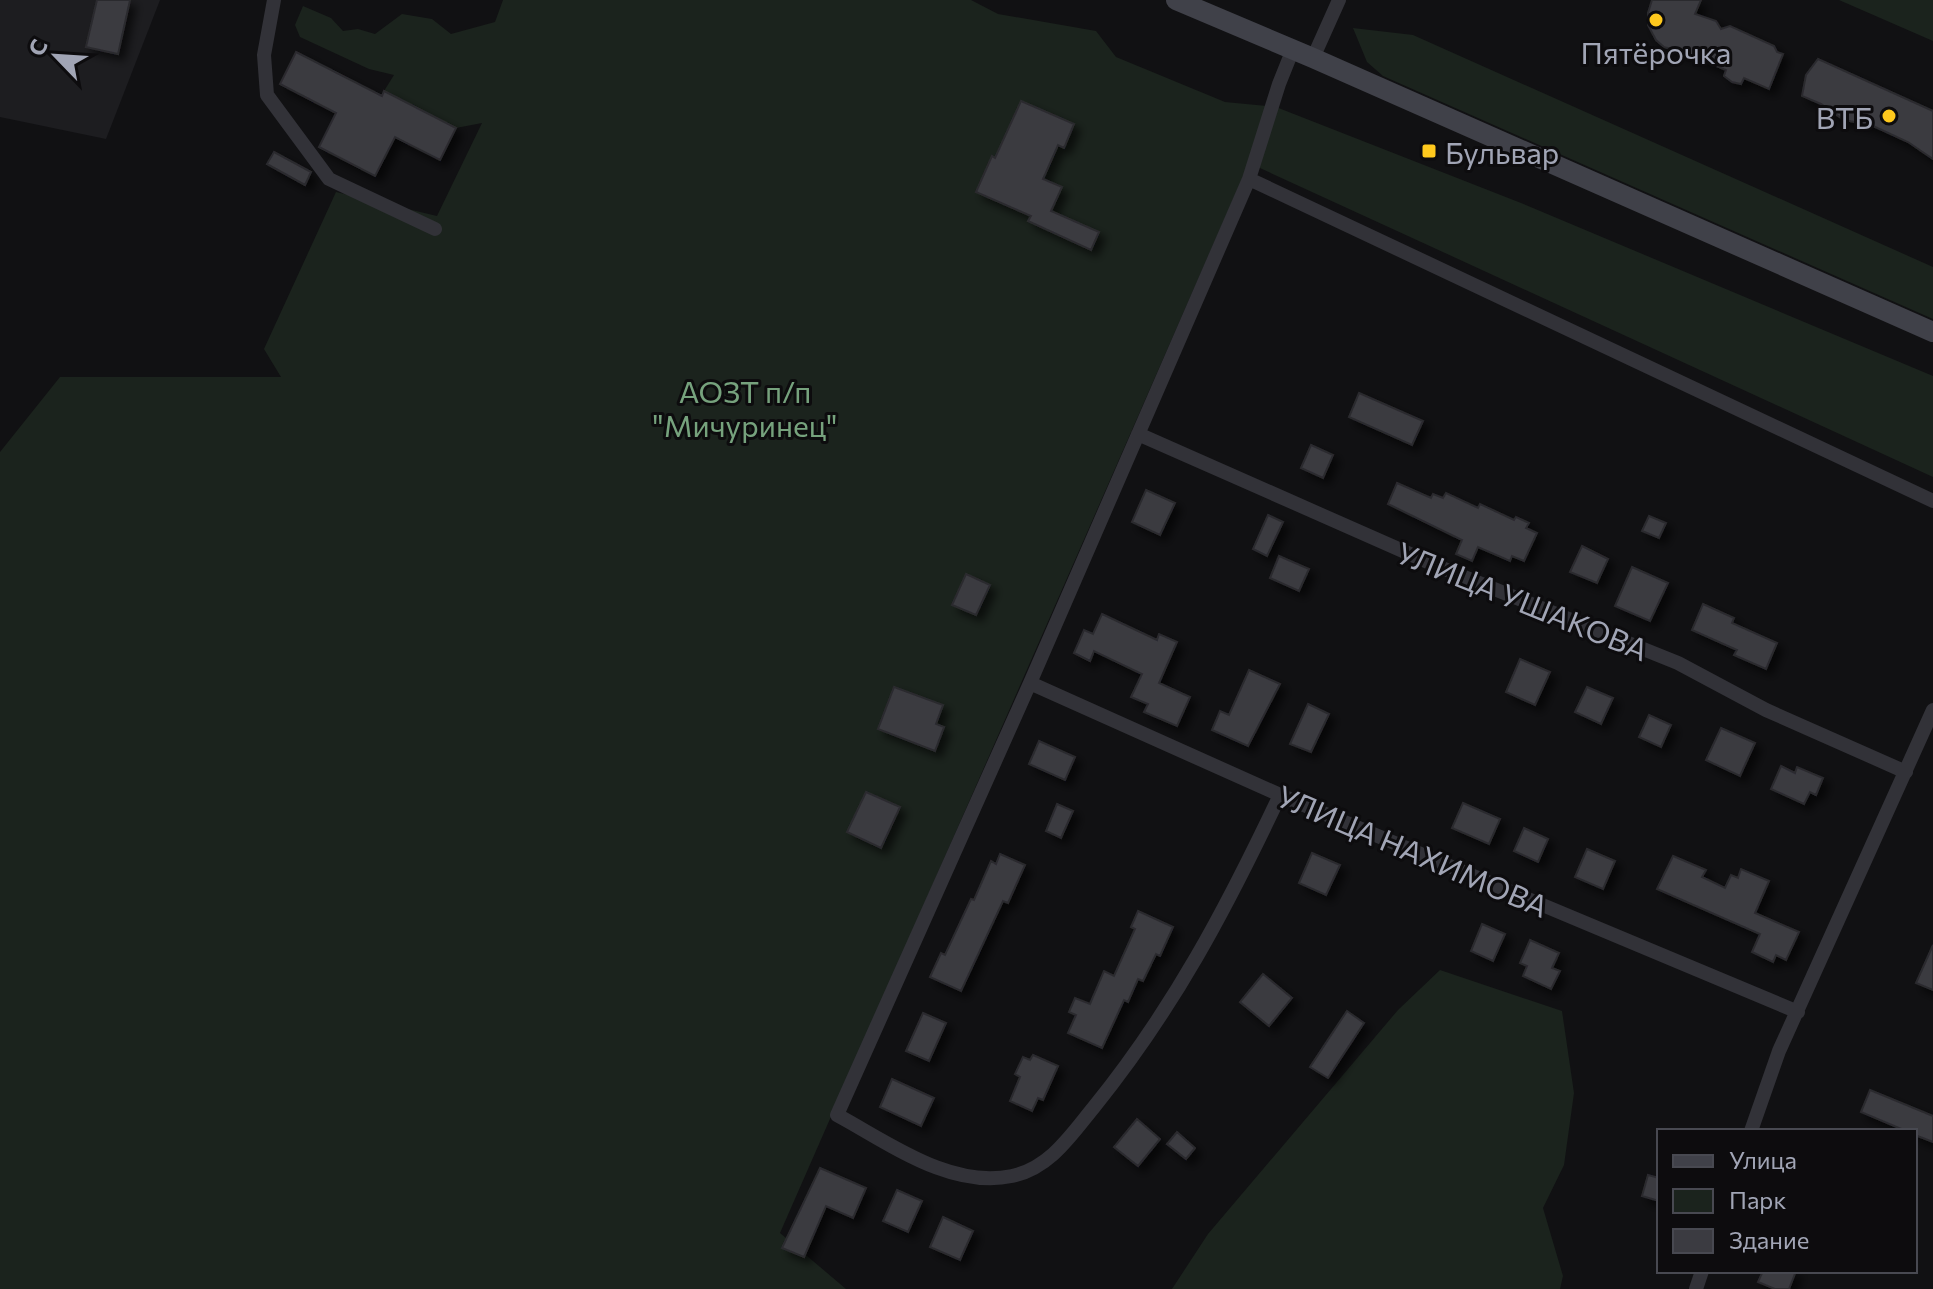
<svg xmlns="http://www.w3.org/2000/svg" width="1933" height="1289" font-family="Commissioner,sans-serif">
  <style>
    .built { fill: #1d1d20 }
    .green { fill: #1b231d }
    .building { fill: #3b3b41; stroke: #2c2b2f; stroke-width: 2; filter: url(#shadow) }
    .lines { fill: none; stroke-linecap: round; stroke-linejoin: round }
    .street { stroke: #323238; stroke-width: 14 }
    .secondary { stroke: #404149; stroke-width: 20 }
    .poi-dot { fill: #ffc91d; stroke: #0d0c0e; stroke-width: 3 }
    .labels { text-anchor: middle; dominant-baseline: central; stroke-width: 6; stroke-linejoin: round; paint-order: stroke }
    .poi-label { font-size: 30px; fill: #a1a5b5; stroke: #0d0c0e }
    .park-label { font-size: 30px; fill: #76a27d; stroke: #0d0c0e }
    .street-label { font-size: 30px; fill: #a1a5b5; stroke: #0d0c0e }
  </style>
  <defs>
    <filter id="shadow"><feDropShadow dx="6" dy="6" stdDeviation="4" flood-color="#0009"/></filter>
  </defs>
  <rect width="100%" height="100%" fill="#111113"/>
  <!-- built -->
  <path class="built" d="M0,0H160L106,139L0,117Z"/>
  <!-- green -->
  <path class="green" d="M503,0H971L998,14L1096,31L1116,57L1225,102L1276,107L1521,203L1933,376V477L1249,163L780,1233L846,1289H0V452L60,377H281L264,349L336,192L437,216L482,123L456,128L384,91L394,75L369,69L300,37L295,25L303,6L331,18L343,31L358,29L375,34L402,14L432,19L451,34L495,22Z
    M1839,0H1933V41Z
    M1353,28L1413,35L1933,267V319L1383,76L1367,62Z
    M1440,970L1562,1011L1574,1093L1564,1165L1543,1208L1563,1276L1560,1289H1172L1208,1234L1398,1010Z"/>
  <!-- building -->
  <path class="building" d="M97,0H130L118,54L86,47Z
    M1652,0H1701L1695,14L1716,21L1721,29L1730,26L1774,46L1777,52L1783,54L1769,89L1744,78L1741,84L1732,82L1724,76L1726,70L1685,53L1664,47L1656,40L1648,25V13Z
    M296,52L382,96L384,91L456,128L440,160L395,137L375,176L319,147L336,113L280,84Z
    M1818,59L1933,111V159L1908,142L1871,125L1844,120L1821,104L1802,96L1806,75Z
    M1021,101L1074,124L1064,148L1058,145L1043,179L1062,187L1051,211L1099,232L1091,250L1028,221L1031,216L976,192L992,156L995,158Z
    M274,152L311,172L305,185L267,164Z
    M1359,393L1423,421L1412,445L1349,417Z
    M1311,445L1333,455L1323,478L1301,468Z
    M1397,483L1431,498L1433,494L1443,498L1446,493L1478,508L1480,504L1514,520L1516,517L1529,523L1526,528L1537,533L1524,561L1512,556L1510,561L1478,547L1472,561L1456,554L1462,540L1388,504Z
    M1146,490L1175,503L1160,535L1132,522Z
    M1268,515L1283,522L1267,556L1253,549Z
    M1649,516L1666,523L1659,538L1642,531Z
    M1582,546L1608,559L1597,583L1570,572Z
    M1279,556L1309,569L1299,591L1270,578Z
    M1632,567L1668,583L1650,621L1615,606Z
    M966,574L990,585L976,615L952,605Z
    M1703,604L1734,618L1732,623L1777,643L1766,669L1734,655L1737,650L1692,630Z
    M1102,614L1157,640L1159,634L1177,642L1159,683L1190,697L1177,726L1144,712L1148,704L1131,697L1142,674L1094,651L1090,661L1074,653L1084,630L1093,634Z
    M1520,659L1550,672L1535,705L1506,692Z
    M1249,670L1280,684L1248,746L1212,730L1220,711L1229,715Z
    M894,687L943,705L936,724L944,727L935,751L878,729Z
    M1587,687L1613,698L1601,724L1575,712Z
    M1308,704L1329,714L1311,752L1290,744Z
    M1649,715L1671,725L1661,747L1639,737Z
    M1721,728L1755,743L1740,776L1706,760Z
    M1039,741L1075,757L1065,780L1029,764Z
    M1781,766L1795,773L1797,767L1823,778L1816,795L1810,792L1804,804L1771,789Z
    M866,792L900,807L881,848L847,832Z
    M1463,803L1500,819L1489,844L1452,828Z
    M1057,804L1073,811L1061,838L1046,831Z
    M1524,828L1548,839L1538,862L1514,851Z
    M1587,849L1615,861L1603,889L1575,877Z
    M1312,853L1340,865L1326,895L1299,883Z
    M1000,854L1025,865L1008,903L1003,901L961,991L930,977L941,953L945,955L971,899L974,900L991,861L996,864Z
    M1673,856L1706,870L1702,877L1725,888L1731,875L1738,878L1741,869L1769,881L1755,913L1799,932L1786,960L1776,955L1773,962L1752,952L1760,934L1657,889Z
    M1138,911L1173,927L1160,956L1156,954L1143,981L1138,979L1128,1002L1124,1000L1102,1048L1068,1033L1076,1015L1069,1012L1075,998L1090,1004L1104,971L1114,976L1135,929L1131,927Z
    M1482,924L1505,934L1493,961L1471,951Z
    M1530,940L1559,953L1552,968L1560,971L1551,989L1523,976L1527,966L1520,963Z
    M1933,945V990L1916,983Z
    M1263,974L1292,998L1269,1026L1240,1002Z
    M1347,1011L1364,1023L1328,1078L1310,1067Z
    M923,1013L946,1023L929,1061L906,1051Z
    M1033,1055L1058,1066L1043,1100L1038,1098L1032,1111L1010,1101L1020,1077L1015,1074L1023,1057L1030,1060Z
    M892,1079L934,1098L921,1126L880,1107Z
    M1870,1090L1933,1116V1142L1915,1135V1131H1906L1861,1112Z
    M1137,1119L1160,1139L1138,1166L1114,1147Z
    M1177,1132L1195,1148L1186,1159L1167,1144Z
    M820,1168L866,1188L853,1218L826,1206L804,1257L782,1248Z
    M1648,1175L1659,1178V1201L1642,1196Z
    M897,1190L922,1201L908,1232L883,1221Z
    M943,1217L973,1231L960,1260L930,1247Z
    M1763,1271H1796L1789,1289H1775L1758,1282Z"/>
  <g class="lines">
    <!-- street -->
    <path class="street" d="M274,0L264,55L267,95L329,179L435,229
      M1313,58L1339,0
      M1249,179L1933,501
      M1138,434L1437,566L1678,663L1766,710L1906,772
      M1030,683L1280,795L1798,1012
      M1280,795C1226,909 1174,1008 1094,1107C1071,1135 1050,1168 1012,1176C950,1189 889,1143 837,1115L1030,683L1249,179L1279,84L1293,49
      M1751,1131L1779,1051L1933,710
      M1696,1289L1702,1271"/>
    <!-- secondary -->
    <path class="secondary" d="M1176,0L1313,58L1933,332"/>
  </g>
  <!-- markers -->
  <g class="poi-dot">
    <circle cx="1656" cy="20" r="8"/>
    <circle cx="1889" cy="116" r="8"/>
    <rect x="1421" y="143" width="16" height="16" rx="4"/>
  </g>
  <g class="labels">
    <!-- poi labels -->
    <g class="poi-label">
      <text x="1656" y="51">Пятёрочка</text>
      <text x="1873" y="116" text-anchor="end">ВТБ</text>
      <text x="1445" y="151" text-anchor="start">Бульвар</text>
    </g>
    <!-- park labels -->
    <g class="park-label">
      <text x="745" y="390">АОЗТ п/п<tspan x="745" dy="34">"Мичуринец"</tspan></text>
    </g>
    <!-- street labels -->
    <g class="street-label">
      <text transform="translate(1523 600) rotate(22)">УЛИЦА УШАКОВА</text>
      <text transform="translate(1413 850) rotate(23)">УЛИЦА НАХИМОВА</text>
    </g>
  </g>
  <!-- legend -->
  <rect x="1657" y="1129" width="260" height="144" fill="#0d0c0e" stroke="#484951" stroke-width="2"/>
  <rect x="1673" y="1155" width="40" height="12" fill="#404149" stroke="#484951" stroke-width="2"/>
  <text x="1729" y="1169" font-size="24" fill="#a1a5b5">Улица</text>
  <rect x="1673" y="1189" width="40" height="24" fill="#1b231d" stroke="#484951" stroke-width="2"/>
  <text x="1729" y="1209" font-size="24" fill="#a1a5b5">Парк</text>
  <rect x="1673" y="1229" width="40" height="24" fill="#3b3b41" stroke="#484951" stroke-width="2"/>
  <text x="1729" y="1249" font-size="24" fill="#a1a5b5">Здание</text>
  <!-- north arrow -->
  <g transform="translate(56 56) rotate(295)" stroke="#0d0c0e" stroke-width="6" paint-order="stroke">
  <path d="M0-6L14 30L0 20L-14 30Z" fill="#a1a5b5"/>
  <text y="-12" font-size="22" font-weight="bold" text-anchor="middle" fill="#a1a5b5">С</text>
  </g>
</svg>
